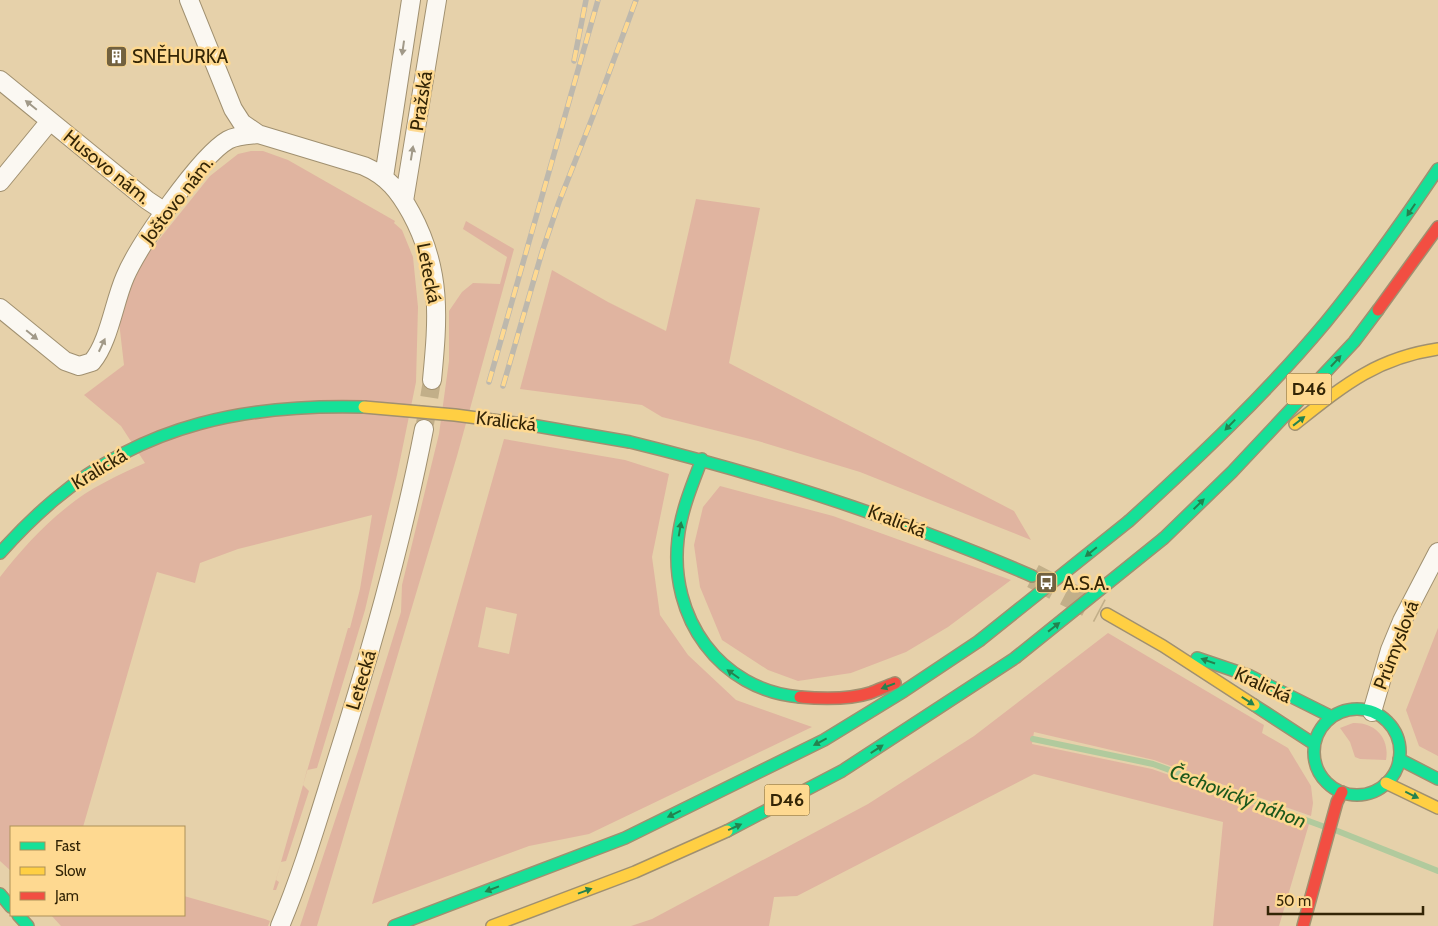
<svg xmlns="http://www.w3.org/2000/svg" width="1438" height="926" font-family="Cabin,sans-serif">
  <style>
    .green { fill: #e0b4a0; fill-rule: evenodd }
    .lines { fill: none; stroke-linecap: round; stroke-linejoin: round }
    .stream { stroke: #b1ca9d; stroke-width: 6 }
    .street-tunnel { stroke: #c2af89; stroke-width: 18; stroke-dasharray: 18 9; stroke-linecap: butt }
    .secondary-tunnel { stroke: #c2af89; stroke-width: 25; stroke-dasharray: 25 12; stroke-linecap: butt }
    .street-casing { stroke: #a09070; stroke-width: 20 }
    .fast-casing { stroke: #a09070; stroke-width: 14 }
    .slow-casing { stroke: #a09070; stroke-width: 14 }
    .jam-casing { stroke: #a09070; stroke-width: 14 }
    .street { stroke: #fbf8f2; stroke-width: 18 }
    .fast { stroke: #16e098; stroke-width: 11 }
    .slow { stroke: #ffcf43; stroke-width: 11 }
    .jam { stroke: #f24e42; stroke-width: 11 }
    .rail-casing { stroke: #bdb8ad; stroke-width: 5.5 }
    .rail { stroke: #fed991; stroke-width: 4; stroke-dasharray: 11; stroke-linecap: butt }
    .fast-bridge-casing { stroke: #a09070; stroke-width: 14; stroke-linecap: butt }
    .slow-bridge-casing { stroke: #a09070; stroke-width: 14; stroke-linecap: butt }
    .fast-bridge { stroke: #16e098; stroke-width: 11 }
    .slow-bridge { stroke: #ffcf43; stroke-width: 11 }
    .oneway { fill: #a19988 }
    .oneway2 { fill: #24824f }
    .labels { text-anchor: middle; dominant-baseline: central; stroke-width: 5; stroke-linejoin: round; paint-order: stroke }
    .shield { fill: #fed991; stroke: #705b30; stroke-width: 1 }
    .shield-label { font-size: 18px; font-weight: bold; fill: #332506 }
    .poi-label { font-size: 19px; fill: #332506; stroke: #fed991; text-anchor: start }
    .street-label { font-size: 19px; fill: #332506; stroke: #fed991 }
    .water-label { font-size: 20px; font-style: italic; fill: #1b581c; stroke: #fed991 }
  </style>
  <rect width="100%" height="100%" fill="#e6d1aa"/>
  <!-- green -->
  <path class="green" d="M251,151H263L288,160L395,221L394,223L402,230L413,257L418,307L416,382L397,475L365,610L317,768L307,770L303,785L309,791L286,861L281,862L276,880L279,882L276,890H273L348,628H350L360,589L372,515L238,549L200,563L195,583L157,572L83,827H11V871L0,861V577C20,551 42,527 67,507C88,489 120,474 145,463L121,426L84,395L124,365L119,322L130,288L145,257L210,176L238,154Z
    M696,199L760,208L729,363L1014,511L1031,540L860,472L758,441L662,417L642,405L520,389L552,270L608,302L666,331Z
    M466,221L514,249L457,456L317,926H300L359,748L401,612L402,585L439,434L449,361V311L462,292L473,283L500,284L507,257L463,229Z
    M504,439L625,460L669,474L652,557L660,615L688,655L736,700L812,727L589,834L529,846L372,904ZM486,607L517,614L509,654L478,647Z
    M720,486L833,516L1011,580L948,627L906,652L851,673L798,681L768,670L722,640L700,587L694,545L703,507Z
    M1438,628V756L1419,746L1406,710Z
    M1108,633L1264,725L1262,733L1288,748L1311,786L1313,803L1311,816L1154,760L1034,732L1032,744L1152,769L1309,824L1279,926H1213L1223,822L1034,774L797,896L774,897L769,926H631L652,919L868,804L974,736Z
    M1353,723C1375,722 1390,738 1386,760L1360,759L1355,757L1350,742L1340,728Z
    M184,896L265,919L270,921L268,926H61L51,915H184Z"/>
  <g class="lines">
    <!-- stream -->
    <path class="stream" d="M1033,739L1153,764L1325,827
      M1335,830L1438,871"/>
    <!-- street-tunnel -->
    <path class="street-tunnel" d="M425,424L432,380"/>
    <!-- secondary-tunnel -->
    <path class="secondary-tunnel" d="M1033,576L1100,611"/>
    <defs>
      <path id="street" d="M189,0L233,109L242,123L258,134
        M0,80L147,200L165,212
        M384,177L411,0
        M0,182L50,121
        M404,201L437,0
        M0,308L65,361L79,366L92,362C109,342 114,302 125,277C138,246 200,156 228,140C237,135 248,135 258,134L364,166C387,176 399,191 411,213C442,270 438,318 432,380
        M1372,712L1390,650L1402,621L1438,552
        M280,926C302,874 318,819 335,765C370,655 402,543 424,429"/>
      <path id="fast" d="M630,442C769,476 901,519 1032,576
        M702,459C692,485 681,511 678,539C669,617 719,690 800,697
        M1129,521C1198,458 1266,394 1326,322C1366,273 1403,221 1438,169
        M1164,538L1232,472L1354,342L1378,310
        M0,553C17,534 35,516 54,500C145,423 249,404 364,407
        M1197,658L1250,676L1332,717
        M1254,705L1314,744
        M1314 752a43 43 0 1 1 86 0a43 43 0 1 1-86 0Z
        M1399,759L1438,779
        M727,831L842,771L1015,658
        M0,894L11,907
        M18,915L28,926
        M394,926L625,838L824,740L904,691L979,641"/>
      <path id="slow" d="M1295,424C1343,386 1376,358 1438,349
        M1107,614L1163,646L1254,705
        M1386,783L1438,808
        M492,926L635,872L727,831"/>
      <path id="jam" d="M1378,310L1438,227
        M800,697C822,699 848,700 870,693C878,690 887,686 895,683
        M1303,926L1337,802L1342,792"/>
    </defs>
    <!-- street casing -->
    <use href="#street" class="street-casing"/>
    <!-- fast casing -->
    <use href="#fast" class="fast-casing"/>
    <!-- slow casing -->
    <use href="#slow" class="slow-casing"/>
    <!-- jam casing -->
    <use href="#jam" class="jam-casing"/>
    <!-- street -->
    <use href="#street" class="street"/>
    <!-- fast -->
    <use href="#fast" class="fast"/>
    <!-- slow -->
    <use href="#slow" class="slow"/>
    <!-- jam -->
    <use href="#jam" class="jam"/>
    <defs>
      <path id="rail" d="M574,61L586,0
        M489,382L598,0
        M503,386L542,252L559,202L593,116L636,0"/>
    </defs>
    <!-- rail casing -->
    <use href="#rail" class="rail-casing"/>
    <!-- rail -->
    <use href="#rail" class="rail"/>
    <defs>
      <path id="fast-bridge" d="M531,425L630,442
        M979,641L1129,521
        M1015,658L1164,538"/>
      <path id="slow-bridge" d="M364,407L455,415L531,425"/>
    </defs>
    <!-- fast-bridge casing -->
    <use href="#fast-bridge" class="fast-bridge-casing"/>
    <!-- slow-bridge casing -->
    <use href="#slow-bridge" class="slow-bridge-casing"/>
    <!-- fast-bridge -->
    <use href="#fast-bridge" class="fast-bridge"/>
    <!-- slow-bridge -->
    <use href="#slow-bridge" class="slow-bridge"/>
  </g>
  <!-- one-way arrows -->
  <defs><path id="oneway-solid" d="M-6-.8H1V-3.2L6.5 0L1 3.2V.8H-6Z" transform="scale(1.25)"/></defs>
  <g class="oneway">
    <use href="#oneway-solid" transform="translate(403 48) rotate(98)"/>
    <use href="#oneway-solid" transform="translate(31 105) rotate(-141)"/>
    <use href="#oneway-solid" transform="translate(412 153) rotate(-81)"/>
    <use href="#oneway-solid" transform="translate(32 335) rotate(39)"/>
    <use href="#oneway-solid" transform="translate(102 345) rotate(-65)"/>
  </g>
  <g class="oneway2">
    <use href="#oneway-solid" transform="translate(1411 210) rotate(124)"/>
    <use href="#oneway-solid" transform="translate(1336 361) rotate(-47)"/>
    <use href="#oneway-solid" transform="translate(1299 421) rotate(-38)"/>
    <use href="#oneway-solid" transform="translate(1230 425) rotate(134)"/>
    <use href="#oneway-solid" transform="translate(1199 504) rotate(-44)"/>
    <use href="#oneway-solid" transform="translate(680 529) rotate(-80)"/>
    <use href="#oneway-solid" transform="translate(1091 552) rotate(141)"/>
    <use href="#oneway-solid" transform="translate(1054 627) rotate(-38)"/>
    <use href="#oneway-solid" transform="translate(1208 661) rotate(-161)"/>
    <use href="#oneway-solid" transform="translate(733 674) rotate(-145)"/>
    <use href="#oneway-solid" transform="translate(888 686) rotate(159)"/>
    <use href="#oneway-solid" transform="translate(1248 701) rotate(33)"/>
    <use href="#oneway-solid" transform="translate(820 742) rotate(152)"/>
    <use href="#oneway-solid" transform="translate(877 749) rotate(-33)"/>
    <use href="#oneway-solid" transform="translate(1412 795) rotate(26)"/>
    <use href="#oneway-solid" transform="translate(674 814) rotate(154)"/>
    <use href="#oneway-solid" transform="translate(735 827) rotate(-24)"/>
    <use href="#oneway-solid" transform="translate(492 889) rotate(159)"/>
    <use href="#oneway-solid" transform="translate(585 891) rotate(-20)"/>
  </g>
  <!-- icons -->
  <defs>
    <symbol id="building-square" viewBox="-11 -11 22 22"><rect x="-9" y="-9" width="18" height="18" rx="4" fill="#72613f" stroke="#fed991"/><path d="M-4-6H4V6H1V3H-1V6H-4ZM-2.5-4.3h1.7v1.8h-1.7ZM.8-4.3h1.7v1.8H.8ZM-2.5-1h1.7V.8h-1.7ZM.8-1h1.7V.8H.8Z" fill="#fff"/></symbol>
    <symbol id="bus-square" viewBox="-11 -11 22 22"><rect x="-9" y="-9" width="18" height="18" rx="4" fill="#72613f" stroke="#fed991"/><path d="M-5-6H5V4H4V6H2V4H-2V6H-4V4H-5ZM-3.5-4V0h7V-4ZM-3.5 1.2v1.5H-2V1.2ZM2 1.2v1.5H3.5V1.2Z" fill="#fff"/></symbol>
  </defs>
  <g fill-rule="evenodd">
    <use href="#building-square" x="104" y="44" width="25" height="25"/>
    <use href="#bus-square" x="1034" y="570" width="25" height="25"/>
  </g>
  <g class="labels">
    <!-- shield labels -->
    <g class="shield">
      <rect x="1286.5" y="373.5" width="45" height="31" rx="4"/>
      <rect x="764.5" y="784.5" width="45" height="31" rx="4"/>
    </g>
    <g class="shield-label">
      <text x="1309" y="389">D46</text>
      <text x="787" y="800">D46</text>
    </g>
    <!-- poi labels -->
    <g class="poi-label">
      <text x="132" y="56">SNĚHURKA</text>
      <text x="1063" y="583">A.S.A.</text>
    </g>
    <!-- street labels -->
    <g class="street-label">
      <text transform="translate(421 101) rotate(-81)">Pražská</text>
      <text transform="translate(107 167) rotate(39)">Husovo nám.</text>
      <text transform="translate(177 200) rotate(-52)">Joštovo nám.</text>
      <text transform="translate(429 273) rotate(79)">Letecká</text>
      <text transform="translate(506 421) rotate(7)">Kralická</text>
      <text transform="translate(99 469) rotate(-31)">Kralická</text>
      <text transform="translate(897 521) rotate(21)">Kralická</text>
      <text transform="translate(1396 645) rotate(-69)">Průmyslová</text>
      <text transform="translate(361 680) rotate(-73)">Letecká</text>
      <text transform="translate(1263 685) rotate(25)">Kralická</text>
    </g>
    <!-- water labels -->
    <g class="water-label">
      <text transform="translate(1238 796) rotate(21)">Čechovický náhon</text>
    </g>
  </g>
  <!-- legend -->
  <rect x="10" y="826" width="175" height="90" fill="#fed991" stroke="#ad9159"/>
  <rect x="20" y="842" width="25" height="8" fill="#16e098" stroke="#ad9159"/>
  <text x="55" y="851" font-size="15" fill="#332506">Fast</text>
  <rect x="20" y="867" width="25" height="8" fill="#ffcf43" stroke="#ad9159"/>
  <text x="55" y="876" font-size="15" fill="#332506">Slow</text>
  <rect x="20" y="892" width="25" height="8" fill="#f24e42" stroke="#ad9159"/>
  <text x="55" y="901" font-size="15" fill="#332506">Jam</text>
  <!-- scale -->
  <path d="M1268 906v8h155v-8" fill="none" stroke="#332506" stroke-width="2.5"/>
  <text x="1276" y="906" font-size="15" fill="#332506" stroke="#fed991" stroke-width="4" paint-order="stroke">50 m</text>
</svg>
